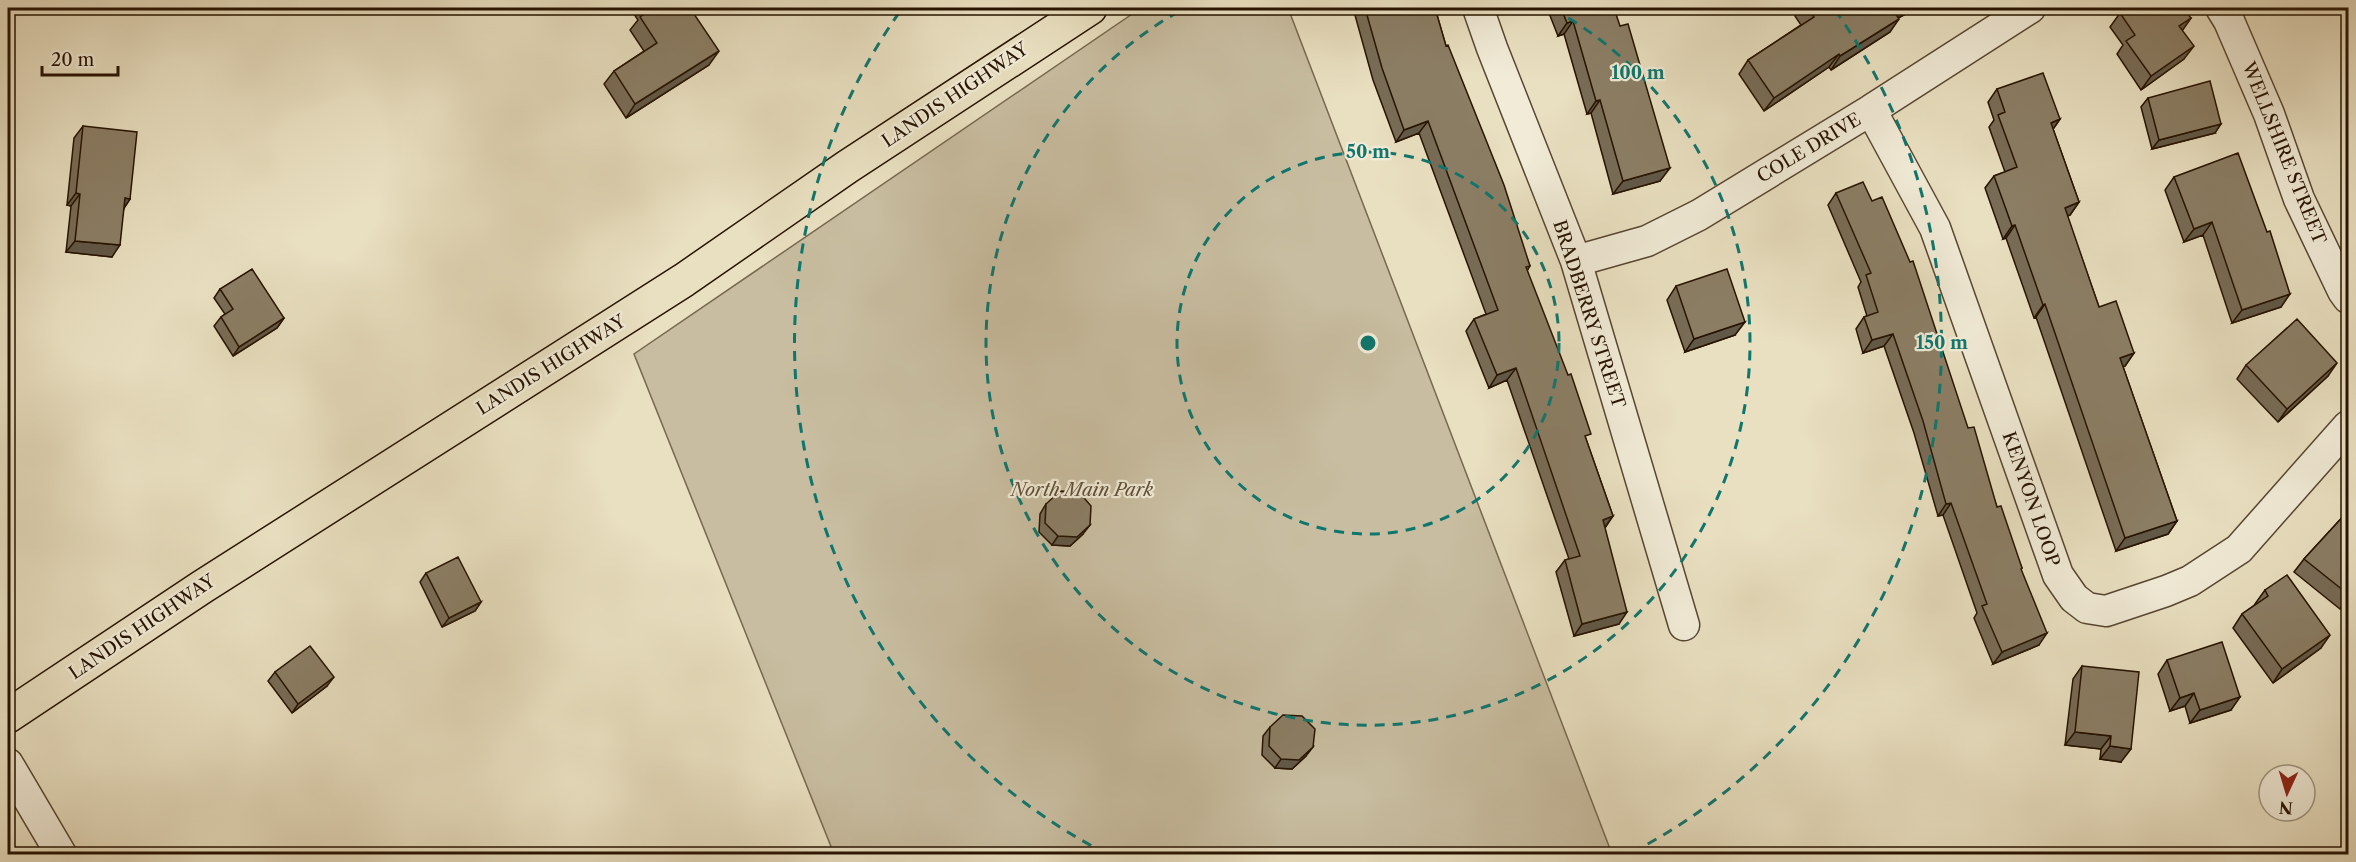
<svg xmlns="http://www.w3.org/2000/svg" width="2356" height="862" font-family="'Libre Caslon Text',serif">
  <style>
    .green { fill: #c8bda0; stroke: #776850; stroke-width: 1.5 }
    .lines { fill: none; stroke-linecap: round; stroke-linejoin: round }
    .minor-casing { stroke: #574631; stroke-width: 33 }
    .major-casing { stroke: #261301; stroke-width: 36 }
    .minor { stroke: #f1ebd7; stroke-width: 30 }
    .major { stroke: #e9e0c1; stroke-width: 33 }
    .wall { fill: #786c57; stroke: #261301; stroke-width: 1.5 }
    .shaded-wall { fill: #615847; stroke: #261301; stroke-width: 1.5 }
    .building { fill: #8b7e65; stroke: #261301; stroke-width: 1.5 }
    .ring { fill: none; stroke: #0f766e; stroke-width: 3; stroke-dasharray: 10 8 }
    .labels { text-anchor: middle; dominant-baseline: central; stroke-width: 4.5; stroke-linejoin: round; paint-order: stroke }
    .street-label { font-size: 18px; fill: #261301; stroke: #f1ebd7 }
    .park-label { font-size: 18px; font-style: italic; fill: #5f4e39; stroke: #f1ebd7 }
    .centre { fill: #0f766e; stroke: #f1ebd7; stroke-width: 3 }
    .ring-label { font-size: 18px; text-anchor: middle; font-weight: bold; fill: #0f766e; stroke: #f1ebd7; stroke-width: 4.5; stroke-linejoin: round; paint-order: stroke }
  </style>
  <rect width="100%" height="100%" fill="#e9e0c1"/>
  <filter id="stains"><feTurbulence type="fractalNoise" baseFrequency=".00333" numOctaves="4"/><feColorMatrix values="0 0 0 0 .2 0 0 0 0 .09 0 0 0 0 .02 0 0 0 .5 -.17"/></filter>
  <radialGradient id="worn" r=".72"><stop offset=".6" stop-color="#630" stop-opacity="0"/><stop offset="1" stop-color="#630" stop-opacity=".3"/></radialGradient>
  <!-- green -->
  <path class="green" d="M1141,8H1288L1612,854H834L634,354Z"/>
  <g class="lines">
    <defs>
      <path id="minor" d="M1478,8L1492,48L1576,261L1684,625
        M2221,8L2229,21L2269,114L2299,199L2343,291L2348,298
        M1871,110L1935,228L2058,575L2074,598L2087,608L2106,611L2166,591L2190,581L2239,549L2348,426
        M1576,261L1647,241L1699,215L1871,110L2030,8
        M8,764L61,854"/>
      <path id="major" d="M8,716L202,587L684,280L847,167L1090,8"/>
    </defs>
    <!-- minor casing -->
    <use href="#minor" class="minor-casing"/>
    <!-- major casing -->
    <use href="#major" class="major-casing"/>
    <!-- minor -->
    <use href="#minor" class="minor"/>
    <!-- major -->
    <use href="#major" class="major"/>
  </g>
  <!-- wall -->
  <path class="wall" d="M630,8H690L709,65L626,118L604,84L614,71L644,51L630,30L638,20Z
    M767,8H781L771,14Z
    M1353,8H1435L1446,46L1530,266L1527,271L1613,516L1605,528L1619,624L1574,636L1556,572L1565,560L1569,559L1507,380L1489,388L1466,331L1474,319L1486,314L1419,133L1396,142L1373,80Z
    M1547,8H1614L1660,181L1613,194L1591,113L1587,114L1564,34L1558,36Z
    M1801,8H1917L1898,18L1890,32L1831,70L1829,67L1764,111L1739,74L1748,60L1801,25L1795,16Z
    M2120,13L2191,18L2182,30L2184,59L2141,90L2117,54L2123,45L2110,27Z
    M1997,89L2060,119L2053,129L2079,202L2070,215L2067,216L2099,307L2134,353L2125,366L2123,367L2177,521L2168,534L2116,551L2036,317L2034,318L2006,238L2003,239L1985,188L1994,176L2005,172L1989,127L1994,120L1988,102Z
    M2148,98L2215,133L2152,149L2141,107Z
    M83,126L130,199L124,208L112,257L66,252L71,206L67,205L74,138Z
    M2174,177L2281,307L2232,323L2203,235L2184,242L2165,190Z
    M1836,193L1968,428L1997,507L2022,568L2021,570L2039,645L1993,664L1974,618L1977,613L1943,515L1938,516L1914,433L1884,346L1863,353L1856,329L1864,317L1867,316L1858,287L1861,282L1828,205Z
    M1676,286L1735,335L1685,352L1667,300Z
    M220,289L284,318L277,328L233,356L214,326L221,317L225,314L214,298Z
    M2246,365L2328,376L2278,422L2237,379Z
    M1046,504L1083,534L1070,546L1052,545L1039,532L1040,514Z
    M2349,510V599L2340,609L2294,572L2304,559Z
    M426,573L481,602L475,611L442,627L420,582Z
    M2265,590L2321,648L2273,683L2233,628L2242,614L2256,604H2255Z
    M2167,660L2231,710L2190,723L2185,706L2170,711L2158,674Z
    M2082,666L2121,762L2100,759L2101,749L2065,745L2073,679Z
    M275,672L327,686L292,713L268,681Z
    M1270,727L1306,756L1292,769L1275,768L1262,755L1263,736Z"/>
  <!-- shaded-wall -->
  <path class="shaded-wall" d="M776,8H781L771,14Z
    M1901,8H1917L1885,25L1894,11Z
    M2191,18L2182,31L2179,26Z
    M1899,19L1890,32L1831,70L1840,56Z
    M1573,21L1564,34L1558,36L1567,23Z
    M2194,46L2184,59L2141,90L2151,76Z
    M719,51L709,65L626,118L635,104Z
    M1839,54L1829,67L1764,111L1774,98Z
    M1600,100L1591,113L1587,114L1596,101Z
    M2060,119L2051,132V123Z
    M1428,121L1419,133L1396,142L1404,130Z
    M2221,124L2215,133L2152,149L2159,140Z
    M1670,168L1660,181L1613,194L1623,181Z
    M76,193L80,194L71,206L67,205Z
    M125,198L130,199L122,211Z
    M2079,202L2070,215L2056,220L2065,208Z
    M2212,222L2203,235L2184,242L2194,229Z
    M2015,225L2006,238L2003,239L2012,226Z
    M75,241L120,245L112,257L66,252Z
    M2290,294L2281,307L2232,323L2242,310Z
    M2045,304L2036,317L2034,318L2043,305Z
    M284,318L277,328L233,356L239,347Z
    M1745,322L1735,335L1685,352L1694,339Z
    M1893,334L1884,346L1863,353L1872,340Z
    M2134,353L2125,366L2111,371L2120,358Z
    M2337,363L2328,376L2278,422L2287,409Z
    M1516,368L1507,380L1489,388L1497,375Z
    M1951,503L1943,515L1938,516L1946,504Z
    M1613,516L1604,528L1603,520Z
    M2177,521L2168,534L2116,551L2125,538Z
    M1090,525L1083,534L1070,546L1052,545L1058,536Z
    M2349,596V599L2340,609Z
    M481,602L475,611L442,627L449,618Z
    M1627,612L1619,624L1574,636L1582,624Z
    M2047,633L2039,645L1993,664L2002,652Z
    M2330,635L2321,648L2273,683L2282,669Z
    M334,677L327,686L292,713L298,704Z
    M2194,693L2185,706L2170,711L2180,698Z
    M2240,697L2231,710L2190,723L2200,710Z
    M2075,732L2111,736L2101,749L2065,745Z
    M2110,746L2131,749L2121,762L2100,759Z
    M1313,747L1306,756L1292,769L1275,768L1281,759Z"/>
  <!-- building -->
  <path class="building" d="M648,8H690L719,51L635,104L614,71L657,43L640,17L650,10Z
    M1365,8H1435L1446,46L1448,45L1504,185L1530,266L1526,267L1568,375L1571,374L1591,434L1585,436L1613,516L1603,520L1627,612L1582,624L1565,560L1580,556L1516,368L1497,375L1474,319L1498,310L1428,121L1404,130L1382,68Z
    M1561,8H1614L1620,26L1628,24L1670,168L1623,181L1600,100L1596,101L1573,21L1567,23Z
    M1808,8H1901L1894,11L1899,19L1840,56L1839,54L1774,98L1748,60L1814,17Z
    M2128,8H2183L2191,18L2179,26L2194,46L2151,76L2126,41L2135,35L2120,13Z
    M2043,73L2060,119L2051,123L2079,202L2065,208L2099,307L2116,301L2134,353L2120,358L2177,521L2125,538L2045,304L2043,305L2015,225L2012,226L1994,176L2017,167L1998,115L2005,112L1997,89Z
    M2210,81L2221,124L2159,140L2148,98Z
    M83,126L137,132L130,199L125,198L120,245L75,241L80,194L76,193Z
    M2238,153L2267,232L2270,231L2290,294L2242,310L2212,222L2194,229L2174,177Z
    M1863,182L1872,201L1882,197L1910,262L1913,261L1968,428L1974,427L1997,507L2001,506L2022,568L2021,569L2047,633L2002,652L1982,606L1987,604L1951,503L1946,504L1923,421L1893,334L1872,340L1864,317L1878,312L1866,275L1871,273L1836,193Z
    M252,269L284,318L239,347L221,317L233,309L220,289Z
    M1727,269L1745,322L1694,339L1676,286Z
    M2297,319L2337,363L2287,409L2246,365Z
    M1060,491L1079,492L1091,506L1090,525L1077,537L1058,536L1045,523L1046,504Z
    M2349,510V595L2304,559Z
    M458,557L481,602L449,618L426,573Z
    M2287,575L2330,635L2282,669L2242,614L2268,596L2265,590Z
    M2222,642L2240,697L2200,710L2194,693L2180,698L2167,660Z
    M310,646L334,677L298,704L275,672Z
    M2082,666L2139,672L2131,749L2110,746L2111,736L2075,732Z
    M1283,715L1302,716L1315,729L1313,747L1299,760L1281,759L1269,746L1270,727Z"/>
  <!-- distance rings -->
  <g class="ring">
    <circle cx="1368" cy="343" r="191"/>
    <path d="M1553 9A382 382 0 1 1 1183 9"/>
    <path d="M1107 854A574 574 0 0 1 901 10M1835 10A574 574 0 0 1 1629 854"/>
  </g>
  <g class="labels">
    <!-- street labels -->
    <g class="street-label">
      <text transform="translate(955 95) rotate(-34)">LANDIS HIGHWAY</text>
      <text transform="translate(1809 148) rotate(-31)">COLE DRIVE</text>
      <text transform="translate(2284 153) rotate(68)">WELLSHIRE STREET</text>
      <text transform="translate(1589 314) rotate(72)">BRADBERRY STREET</text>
      <text transform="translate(551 365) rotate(-32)">LANDIS HIGHWAY</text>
      <text transform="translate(2031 499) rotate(71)">KENYON LOOP</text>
      <text transform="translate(142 627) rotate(-34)">LANDIS HIGHWAY</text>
    </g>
    <!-- park labels -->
    <g class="park-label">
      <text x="1082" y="490">North Main Park</text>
    </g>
  </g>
  <circle cx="1368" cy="343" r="9" class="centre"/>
  <g class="ring-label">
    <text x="1638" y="79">100 m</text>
    <text x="1368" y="158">50 m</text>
    <text x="1942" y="349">150 m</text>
  </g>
  <!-- margin -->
  <rect width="2356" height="862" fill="none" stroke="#e9e0c1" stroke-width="30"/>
  <rect x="9" y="9" width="2338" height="844" fill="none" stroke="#261301" stroke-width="3"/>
  <rect x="15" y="15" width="2326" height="832" fill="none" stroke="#261301" stroke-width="1.5"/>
  <!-- north arrow -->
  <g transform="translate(2287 793) rotate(184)"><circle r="28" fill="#f1ebd7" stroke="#a09581" stroke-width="1.5"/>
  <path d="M0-4.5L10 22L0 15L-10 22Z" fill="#8f2418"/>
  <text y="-9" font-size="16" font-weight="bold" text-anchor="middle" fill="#261301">N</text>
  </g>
  <!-- scale -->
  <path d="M42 66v9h76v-9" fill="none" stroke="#261301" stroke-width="3"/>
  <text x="51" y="66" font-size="18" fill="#261301" stroke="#f1ebd7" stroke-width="4.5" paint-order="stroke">20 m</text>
  <rect width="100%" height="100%" filter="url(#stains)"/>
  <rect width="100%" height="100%" fill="url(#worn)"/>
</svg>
